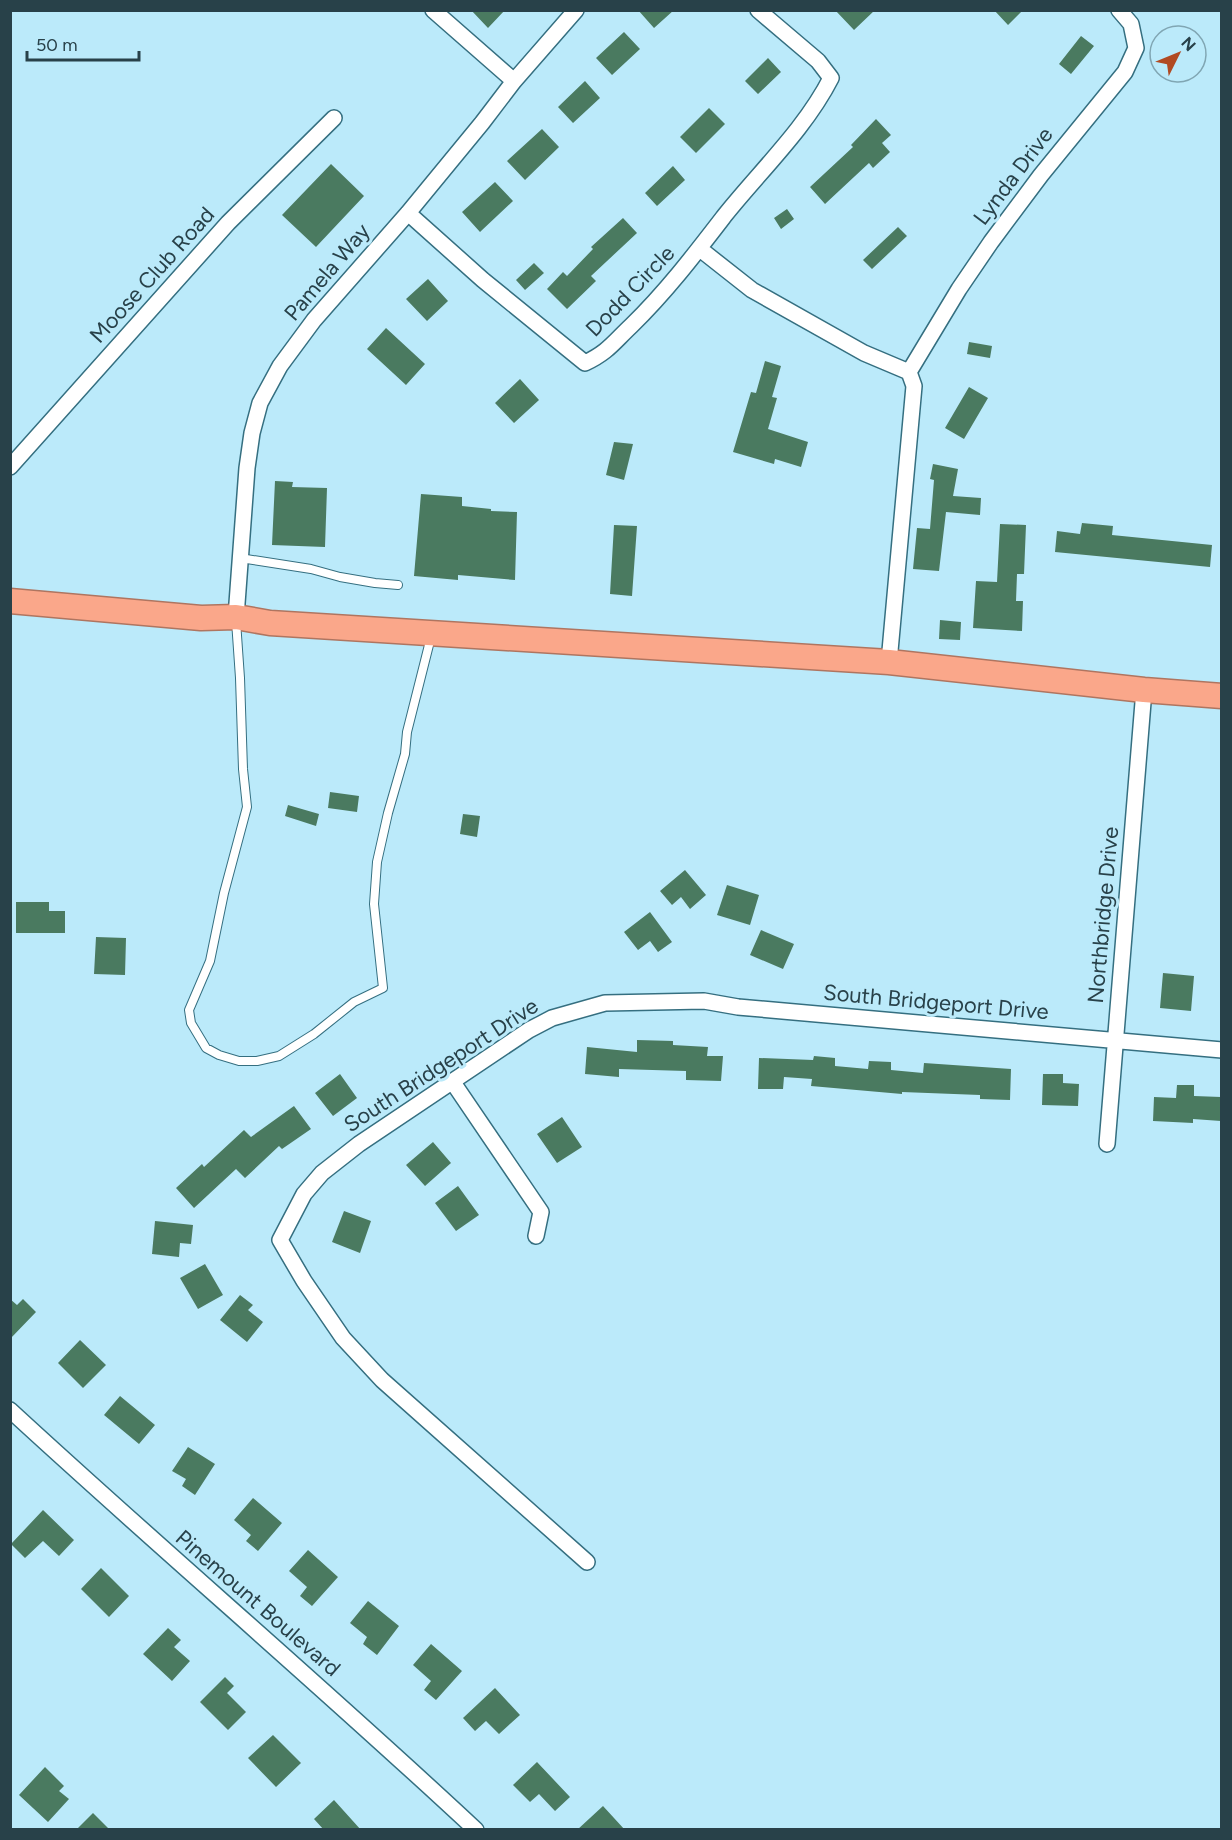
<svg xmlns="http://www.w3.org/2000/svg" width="1232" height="1840" font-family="Figtree,sans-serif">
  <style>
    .building { fill: #4a7a60 }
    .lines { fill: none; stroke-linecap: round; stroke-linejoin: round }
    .service-casing { stroke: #356f80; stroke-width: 10 }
    .minor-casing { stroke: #356f80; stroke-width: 18 }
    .trunk-casing { stroke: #af7560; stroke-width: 27 }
    .service { stroke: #fff; stroke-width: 8 }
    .minor { stroke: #fff; stroke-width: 15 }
    .trunk { stroke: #faa78a; stroke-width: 24 }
    .labels { text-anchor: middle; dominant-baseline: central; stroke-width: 6; stroke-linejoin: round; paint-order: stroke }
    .street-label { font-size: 22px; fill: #284149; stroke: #bbeafa }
  </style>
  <rect width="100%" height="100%" fill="#bbeafa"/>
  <!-- building -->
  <path class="building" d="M471,10H505L488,28Z
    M638,10H674L654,28Z
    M835,10H875L854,30Z
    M994,10H1023L1008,25Z
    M624,32L640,49L612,75L596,58Z
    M1081,36L1094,46L1071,74L1059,64Z
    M768,58L781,72L758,94L745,81Z
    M585,81L600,98L573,123L558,107Z
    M709,108L725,124L696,153L680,137Z
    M876,119L891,135L882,143L890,152L873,168L869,163L825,204L810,187L853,147L851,145Z
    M542,129L559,147L525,180L507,161Z
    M331,164L364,196L316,247L282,215Z
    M673,166L685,180L657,206L645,193Z
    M495,182L513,201L480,232L462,212Z
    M787,209L794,219L781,229L774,218Z
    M623,218L637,233L591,276L596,281L567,309L547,289L563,272L567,276L593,249L591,247Z
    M898,227L907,236L872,269L863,260Z
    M534,263L544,273L525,290L516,280Z
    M428,279L448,301L427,321L406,299Z
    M386,328L425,364L406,385L367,349Z
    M969,342L992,346L990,358L967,354Z
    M765,361L781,366L772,397L777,398L768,429L808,442L801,467L775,459L774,464L733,452L751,392L756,393Z
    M520,379L539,400L514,423L495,403Z
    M969,387L988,398L964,439L945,428Z
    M614,442L633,444L624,480L606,475Z
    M933,464L958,469L953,496L981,498L980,515L946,512L939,571L913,569L917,528L930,529L934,480L930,479Z
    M275,481L293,482L292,487L327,488L325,547L272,545Z
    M421,494L462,497V506L491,509V511L517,512L515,580L458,575V580L414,576Z
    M1082,523L1113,526L1112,535L1212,545L1210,567L1055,552L1057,531L1080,534Z
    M1000,524L1026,525L1024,574H1017L1016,601H1023L1022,631L973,628L976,581L997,582Z
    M614,525L637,526L632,596L610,594Z
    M940,620L961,622L960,640L939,639Z
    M330,792L359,796L357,812L328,808Z
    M288,805L319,814L316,826L285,816Z
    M463,814L480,816L477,837L460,834Z
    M685,870L706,895L690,909L681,897L672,905L660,891Z
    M727,885L759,895L750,925L717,915Z
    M16,902H49V911H65V933H16Z
    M650,912L672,942L658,952L650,941L638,950L624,932Z
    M761,930L794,944L783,969L750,955Z
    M96,937L126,938L125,975L94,974Z
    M1163,973L1194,976L1191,1011L1160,1008Z
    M637,1040L673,1041V1045L708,1047L707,1056H723L721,1081L686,1080V1071L619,1069V1077L585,1074L587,1047L637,1052Z
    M814,1056L835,1058V1066L868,1069L869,1061L891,1062V1070L923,1073L924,1063L1011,1069L1010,1100L980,1099V1095L902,1092V1094L811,1086L812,1079L784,1077L783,1089H758L759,1058L813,1060Z
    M340,1074L357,1098L333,1116L315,1093Z
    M1043,1074H1063V1083L1079,1084L1078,1106L1042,1105Z
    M1177,1085H1194V1096L1221,1097V1121L1193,1119V1123L1153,1121L1154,1097L1176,1098Z
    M294,1106L311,1129L282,1149L279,1146L245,1178L236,1169L194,1208L176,1188L202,1164L204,1167L244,1130L251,1137Z
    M562,1117L582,1147L557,1163L537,1134Z
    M433,1142L451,1163L425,1186L406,1165Z
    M458,1186L479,1215L456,1231L435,1203Z
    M344,1211L371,1221L360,1253L332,1242Z
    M155,1221L193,1225L191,1244L180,1243L179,1257L152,1254Z
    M205,1264L223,1295L198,1309L180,1278Z
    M240,1295L253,1305L248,1310L263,1322L247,1342L220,1320Z
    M10,1299L17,1305L23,1299L36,1312L10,1339Z
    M80,1340L106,1365L83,1388L58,1363Z
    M120,1396L155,1425L139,1444L104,1415Z
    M188,1447L215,1464L195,1495L182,1486L186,1479L172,1471Z
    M253,1498L282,1523L258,1551L246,1541L251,1535L234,1520Z
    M43,1510L74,1540L59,1556L43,1541L25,1558L11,1544Z
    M308,1550L338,1577L312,1606L300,1596L307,1587L289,1571Z
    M101,1568L129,1596L109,1617L81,1589Z
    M368,1601L399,1626L377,1655L363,1644L367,1637L350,1623Z
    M168,1628L181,1640L174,1647L190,1661L172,1681L143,1654Z
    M431,1644L462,1671L436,1700L424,1690L431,1681L413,1665Z
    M225,1677L234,1686L227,1693L246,1712L228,1730L200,1702Z
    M495,1688L520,1715L499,1734L486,1721L475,1731L463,1718Z
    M273,1735L301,1763L276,1787L248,1758Z
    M537,1762L570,1797L555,1811L539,1794L530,1802L513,1785Z
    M45,1767L64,1786L59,1791L69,1799L48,1822L19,1795Z
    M334,1800L361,1830H324L314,1819Z
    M603,1806L625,1830H577Z
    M93,1813L110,1830H76Z"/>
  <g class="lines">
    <defs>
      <path id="service" d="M240,558L311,569L340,577L375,583L398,585
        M236,621L240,678L243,769L247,807L224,893L210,961L189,1010L191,1023L206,1048L219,1055L239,1061H257L279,1056L314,1034L354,1002L383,988L374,904L377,862L388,813L405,754L407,732L431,637"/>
      <path id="minor" d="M433,10L514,81
        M408,213L483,280L585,363C608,352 613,343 631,326C666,292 695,254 725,215C761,170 805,129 831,78L818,61L758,10
        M700,249L752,290L864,353L909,372
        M10,467L228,223L334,118
        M236,617L247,468L252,433L260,403L280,366L314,320L408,213L482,123L514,81L576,10
        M889,662L914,386L909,372L959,289L991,242L1041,175L1125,72L1136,48L1131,24L1119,10
        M452,1081L541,1212L536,1236
        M1107,1144L1144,690
        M10,1410C164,1552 323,1687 476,1830
        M587,1562L382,1380L343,1338L304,1281L280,1240L304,1194L322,1173L359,1144L529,1030L552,1018L605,1003L704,1001L738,1007L1222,1050"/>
      <path id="trunk" d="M10,601L201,618L236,617L270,623L889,662L1144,690L1222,696"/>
    </defs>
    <!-- service casing -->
    <use href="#service" class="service-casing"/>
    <!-- minor casing -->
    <use href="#minor" class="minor-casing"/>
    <!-- trunk casing -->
    <use href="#trunk" class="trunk-casing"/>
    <!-- service -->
    <use href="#service" class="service"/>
    <!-- minor -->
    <use href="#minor" class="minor"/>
    <!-- trunk -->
    <use href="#trunk" class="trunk"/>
  </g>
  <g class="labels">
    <!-- street labels -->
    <g class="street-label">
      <text transform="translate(1013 176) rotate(-53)">Lynda Drive</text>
      <text transform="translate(327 272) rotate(-50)">Pamela Way</text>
      <text transform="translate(152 275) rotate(-48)">Moose Club Road</text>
      <text transform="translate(630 291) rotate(-46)">Dodd Circle</text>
      <text transform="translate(1103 915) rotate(-85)">Northbridge Drive</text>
      <text transform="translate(936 1002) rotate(5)">South Bridgeport Drive</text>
      <text transform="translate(441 1065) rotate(-33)">South Bridgeport Drive</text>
      <text transform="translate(258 1603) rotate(41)">Pinemount Boulevard</text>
    </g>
  </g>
  <!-- border -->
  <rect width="1232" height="1840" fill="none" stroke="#284149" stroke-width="24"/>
  <!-- north arrow -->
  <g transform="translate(1178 54) rotate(47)"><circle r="28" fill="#bbeafa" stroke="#80a6b3" stroke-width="1.5"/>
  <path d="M0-4.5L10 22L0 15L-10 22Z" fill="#b14a22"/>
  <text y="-9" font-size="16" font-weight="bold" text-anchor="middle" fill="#284149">N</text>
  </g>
  <!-- scale -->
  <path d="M27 51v9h112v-9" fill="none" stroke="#284149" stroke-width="3"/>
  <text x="36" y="51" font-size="18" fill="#284149" stroke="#bbeafa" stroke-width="4.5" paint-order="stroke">50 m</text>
</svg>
